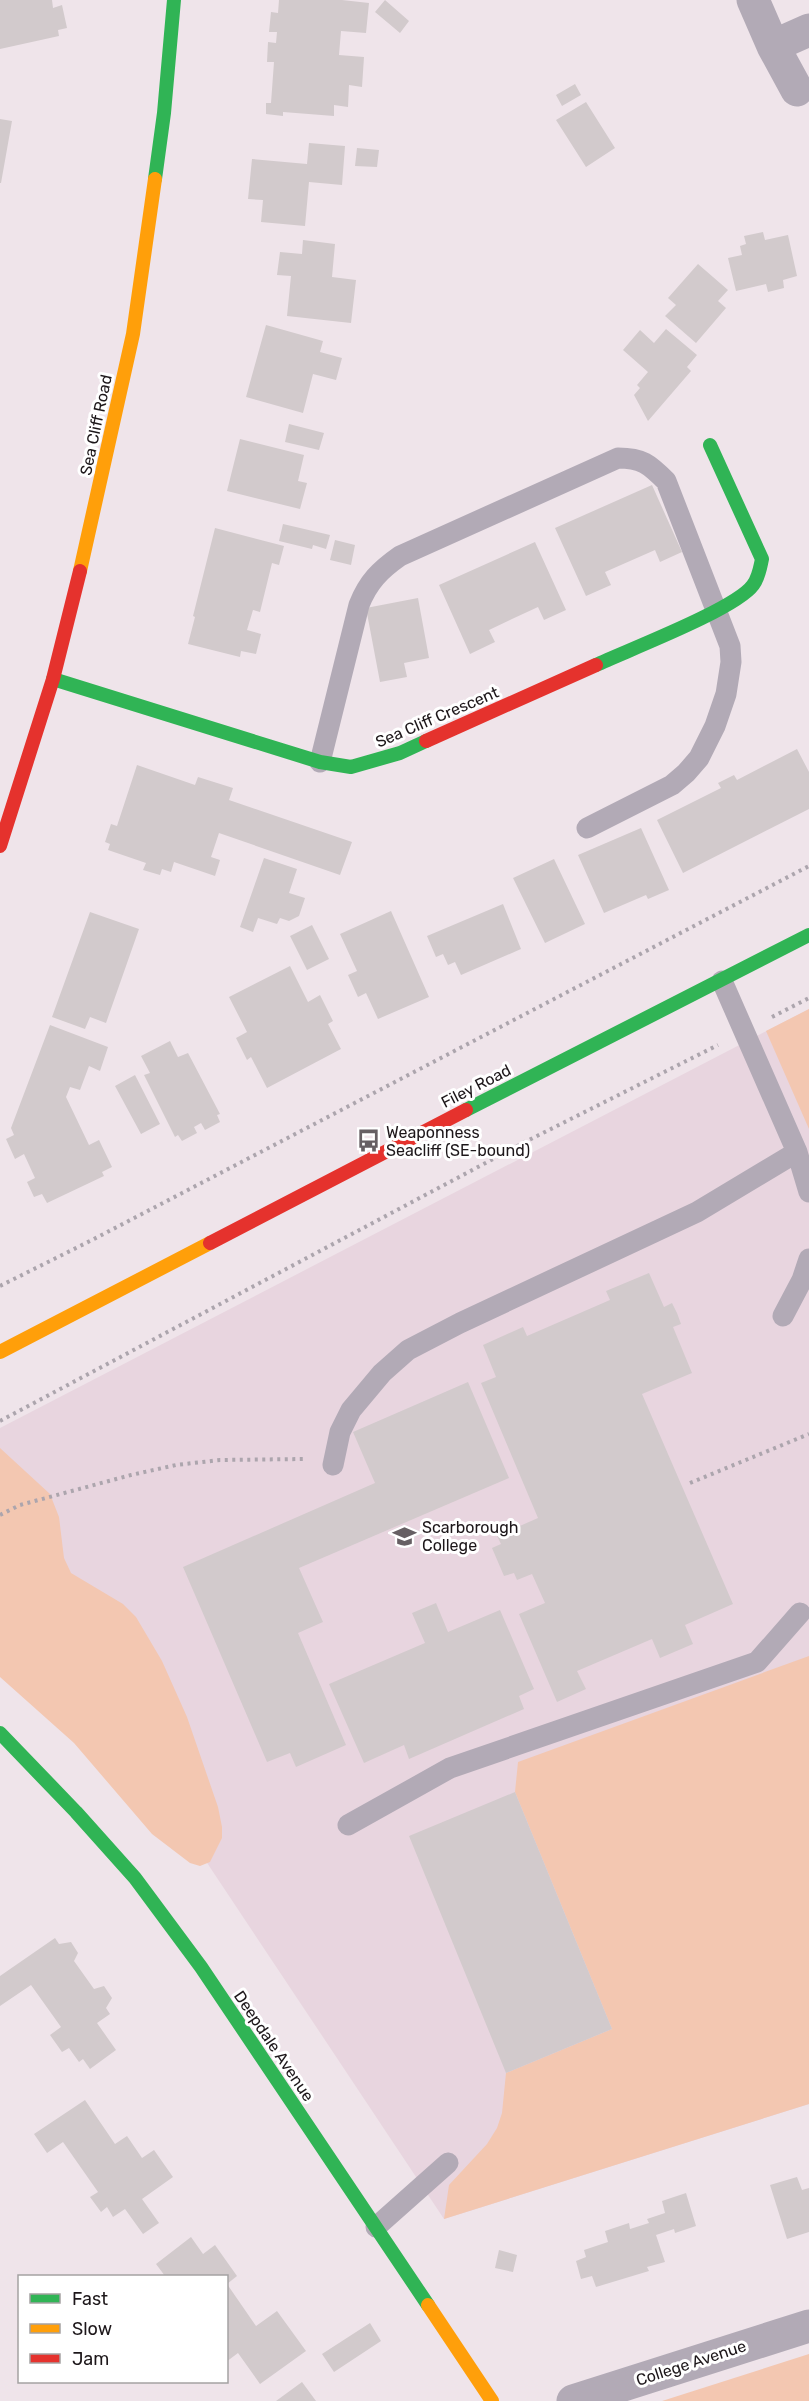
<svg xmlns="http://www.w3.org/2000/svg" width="809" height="2401" font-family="Rubik,sans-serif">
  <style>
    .built { fill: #e8d5df }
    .green { fill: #f3c7b1 }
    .building { fill: #d2cacc }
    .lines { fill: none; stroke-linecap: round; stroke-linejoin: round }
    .path { stroke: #aca5ad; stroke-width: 4; stroke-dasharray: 3 4.5; stroke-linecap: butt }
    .lane { stroke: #b2aab6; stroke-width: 21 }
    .street { stroke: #b2aab6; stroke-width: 33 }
    .fast { stroke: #30b455; stroke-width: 14 }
    .slow { stroke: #ff9f0a; stroke-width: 14 }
    .jam { stroke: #e5322d; stroke-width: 14 }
    .labels { text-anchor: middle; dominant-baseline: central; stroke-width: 6; stroke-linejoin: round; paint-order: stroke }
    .street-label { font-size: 16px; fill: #1d171a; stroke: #fff }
    .poi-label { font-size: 16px; fill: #1d171a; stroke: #fff; text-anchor: start }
  </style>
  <rect width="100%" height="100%" fill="#efe4ea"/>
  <!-- built -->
  <path class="built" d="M809,1009V2104L444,2219L140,1762L0,1645V1428Z"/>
  <!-- green -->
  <path class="green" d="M809,1009V1129L766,1031Z
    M0,1448L50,1494L59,1517L64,1558L71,1573L123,1604L136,1617L162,1661L187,1717L218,1807L222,1827V1838L210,1862L200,1866L190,1863L152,1834L74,1743L0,1677Z
    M809,1656V2104L444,2219L449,2185L487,2144L497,2128L502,2113L506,2073L612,2029L515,1792L518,1762Z
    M809,2354V2401H662Z"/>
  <!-- building -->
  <path class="building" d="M0,0H52L53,8L62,5L67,28L58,30L59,36L0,49Z
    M279,0H342L369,3L366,33L341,31L339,55L364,57L362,87L349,85L348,107L334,105V116L283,112V116L266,114V103H271L274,62H267L268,42L276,43L277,32H269L271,12L278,13Z
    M385,0L409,21L400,33L375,12Z
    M575,84L581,95L562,106L556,95Z
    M586,102L615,148L586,167L556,120Z
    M0,119L12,121L1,183H0Z
    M309,143L345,146L342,185L309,182L305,226L261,222L263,200L248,199L252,159L307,164Z
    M357,148L379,150L377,167L355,166Z
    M763,232L765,240L788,235L797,276L783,280L784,288L768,292L766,284L736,291L728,258L742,255L740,246L746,244L744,236Z
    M303,240L335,244L332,277L356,280L351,323L287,316L291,276L277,275L280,252L302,254Z
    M698,264L728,290L718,301L726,308L696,343L665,316L676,305L668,298Z
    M266,325L323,341L320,352L342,358L336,380L313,374L303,413L246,397Z
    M666,329L697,355L687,367L691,371L648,421L634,395L640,388L637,385L648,372L623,350L640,330L654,343Z
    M289,424L324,433L319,450L285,442Z
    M240,439L304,455L298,481L307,483L300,509L227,491Z
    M652,485L682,552L660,562L655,550L605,572L611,585L586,596L555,528Z
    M283,524L330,535L326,549L313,545L312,549L279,541Z
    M215,528L284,546L279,565L272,563L260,612L253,610L247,630L261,634L256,654L241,651L240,657L188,644L195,617L193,616Z
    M335,540L355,545L351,565L330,560Z
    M535,542L566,610L544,620L538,607L512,619L489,630L495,642L470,654L439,585Z
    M418,598L429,658L404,663L407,677L380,682L366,608Z
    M797,749L809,772V809L683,873L657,820L721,788L718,783L734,775L737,780Z
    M137,765L195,785L198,777L233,788L229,800L352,842L340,875L219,833L211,857L220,860L215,876L174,862L171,872L162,869L160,875L143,870L146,863L108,850L110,844L105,842L111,824L117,826Z
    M641,828L669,890L648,899L646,895L604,913L578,855Z
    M264,858L297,869L289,893L305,898L299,916L289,921L280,918L277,924L258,918L253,932L240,927Z
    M554,859L585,924L545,943L513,878Z
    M503,904L521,949L461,975L455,962L448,965L443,954L436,957L427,936Z
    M391,911L429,997L378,1019L366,993L358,997L348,975L357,971L340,934Z
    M90,912L139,929L106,1023L90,1017L85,1029L52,1017Z
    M312,925L329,959L307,970L290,936Z
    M290,966L308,1002L320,995L333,1021L328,1024L341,1049L267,1088L251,1057L247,1060L236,1038L247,1032L229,997Z
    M50,1025L108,1047L100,1071L89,1066L80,1090L70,1087L66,1097L89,1145L99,1140L112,1167L102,1172L104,1176L47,1203L42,1194L34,1197L27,1182L35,1178L24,1154L15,1159L6,1139L14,1135L11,1128Z
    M170,1041L178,1057L188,1053L220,1114L217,1115L220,1122L205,1130L201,1123L194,1127L197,1133L182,1141L178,1135L175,1137L144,1075L150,1073L141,1056Z
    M135,1075L160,1124L141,1134L115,1086Z
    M649,1273L664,1307L672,1303L677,1313L681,1324L673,1327L692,1373L642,1394L733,1604L685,1625L693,1644L660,1658L652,1639L577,1671L586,1689L557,1702L519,1614L545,1603L532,1574L517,1580L514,1573L504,1576L492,1548L501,1544L497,1536L538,1518L481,1383L496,1377L483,1345L523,1327L527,1336L610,1300L606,1291Z
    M468,1382L509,1478L299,1568L323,1622L298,1633L346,1745L296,1767L290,1753L267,1762L183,1567L375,1483L353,1432Z
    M436,1603L448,1632L500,1610L534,1689L519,1696L524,1709L409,1759L404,1745L364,1763L329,1684L425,1643L412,1613Z
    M515,1792L612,2029L506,2073L409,1836Z
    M55,1938L59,1944L71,1942L78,1953L74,1961L94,1989L104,1986L112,1998L106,2008L110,2014L97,2023L116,2050L90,2069L83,2059L79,2062L69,2048L62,2052L50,2035L61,2027L31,1985L0,2006V1976Z
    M85,2100L115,2144L127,2136L142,2158L154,2150L173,2177L142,2199L159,2223L143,2234L125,2209L113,2217L107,2207L101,2212L90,2197L98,2192L63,2142L47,2153L34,2134Z
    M797,2177L802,2190L809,2188V2232L787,2239L770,2185Z
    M686,2193L696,2226L675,2233L674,2229L656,2235L665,2262L647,2267L649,2271L596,2287L592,2276L581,2279L576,2261L586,2257L584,2250L608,2242L605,2231L629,2223L630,2229L649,2223L647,2219L665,2213L662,2201Z
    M191,2237L203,2254L215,2245L237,2276L227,2284L256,2326L277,2311L306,2351L260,2384L238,2353L226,2362V2276H165L156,2264Z
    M499,2250L517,2255L513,2272L495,2268Z
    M370,2323L381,2341L334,2372L322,2354Z
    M302,2382L316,2401H276Z"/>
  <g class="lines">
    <!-- path -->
    <path class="path" d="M772,1017L809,998
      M0,1286L92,1240L809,866
      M0,1421L525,1142L718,1045
      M690,1483L809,1434
      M0,1515L20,1505L131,1475L176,1465L220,1460L303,1459"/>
    <!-- lane -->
    <path class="lane" d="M320,762L359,605C368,582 380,570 400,556L618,458C642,458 649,464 666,481L730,646L731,662L726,694L715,726L699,758L686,773L672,785L587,828
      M722,981L797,1152L809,1192
      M783,1316L802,1280L809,1259
      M333,1465L340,1432L351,1410L382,1373L408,1350L460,1323L697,1212L797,1152
      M348,1825L450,1768L757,1662L800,1613
      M376,2227L448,2163"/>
    <!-- street -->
    <path class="street" d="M753,0L773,46L797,90
      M773,46L809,30
      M573,2401L809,2326"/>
    <!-- fast -->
    <path class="fast" d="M155,179L164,113L174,0
      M596,665C628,650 736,609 753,585C759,577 760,568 762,559L710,445
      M53,679L320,762L351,767L400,753L426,741
      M466,1110L809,935
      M0,1733L76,1812L135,1878L201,1967L428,2305"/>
    <!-- slow -->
    <path class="slow" d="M80,571L133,334L155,179
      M0,1352L210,1243
      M428,2305L492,2401"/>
    <!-- jam -->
    <path class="jam" d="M426,741L596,665
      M0,846L53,679L80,571
      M210,1243L466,1110"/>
  </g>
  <!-- icons -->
  <defs>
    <symbol id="bus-bare" viewBox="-9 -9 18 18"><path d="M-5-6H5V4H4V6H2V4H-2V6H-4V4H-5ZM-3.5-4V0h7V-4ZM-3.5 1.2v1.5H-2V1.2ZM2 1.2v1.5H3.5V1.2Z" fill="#665f63" stroke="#fff" stroke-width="2.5" paint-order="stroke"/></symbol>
    <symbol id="school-bare" viewBox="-9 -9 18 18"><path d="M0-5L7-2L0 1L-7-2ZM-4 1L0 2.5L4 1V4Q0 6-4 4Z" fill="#665f63" stroke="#fff" stroke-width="2.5" paint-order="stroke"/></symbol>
  </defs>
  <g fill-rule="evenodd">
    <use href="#bus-bare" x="352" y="1124" width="33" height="33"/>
    <use href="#school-bare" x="388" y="1520" width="33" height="33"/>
  </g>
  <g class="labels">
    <!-- street labels -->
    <g class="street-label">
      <text transform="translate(96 425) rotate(-78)">Sea Cliff Road</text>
      <text transform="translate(437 717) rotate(-23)">Sea Cliff Crescent</text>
      <text transform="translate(476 1086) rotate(-27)">Filey Road</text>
      <text transform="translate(274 2046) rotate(56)">Deepdale Avenue</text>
      <text transform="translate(691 2363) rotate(-18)">College Avenue</text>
    </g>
    <!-- poi labels -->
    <g class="poi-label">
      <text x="386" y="1132">Weaponness<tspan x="386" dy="18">Seacliff (SE-bound)</tspan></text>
      <text x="422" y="1527">Scarborough<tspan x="422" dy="18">College</tspan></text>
    </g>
  </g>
  <!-- legend -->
  <rect x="18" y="2275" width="210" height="108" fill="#ffffff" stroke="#a5a2a3" stroke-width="1.5"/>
  <rect x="30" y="2294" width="30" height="9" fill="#30b455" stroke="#a5a2a3" stroke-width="1.5"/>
  <text x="72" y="2305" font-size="18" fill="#1d171a">Fast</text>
  <rect x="30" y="2324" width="30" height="9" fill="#ff9f0a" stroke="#a5a2a3" stroke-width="1.5"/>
  <text x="72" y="2335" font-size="18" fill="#1d171a">Slow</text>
  <rect x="30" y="2354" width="30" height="9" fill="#e5322d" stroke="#a5a2a3" stroke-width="1.5"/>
  <text x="72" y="2365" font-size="18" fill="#1d171a">Jam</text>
</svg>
